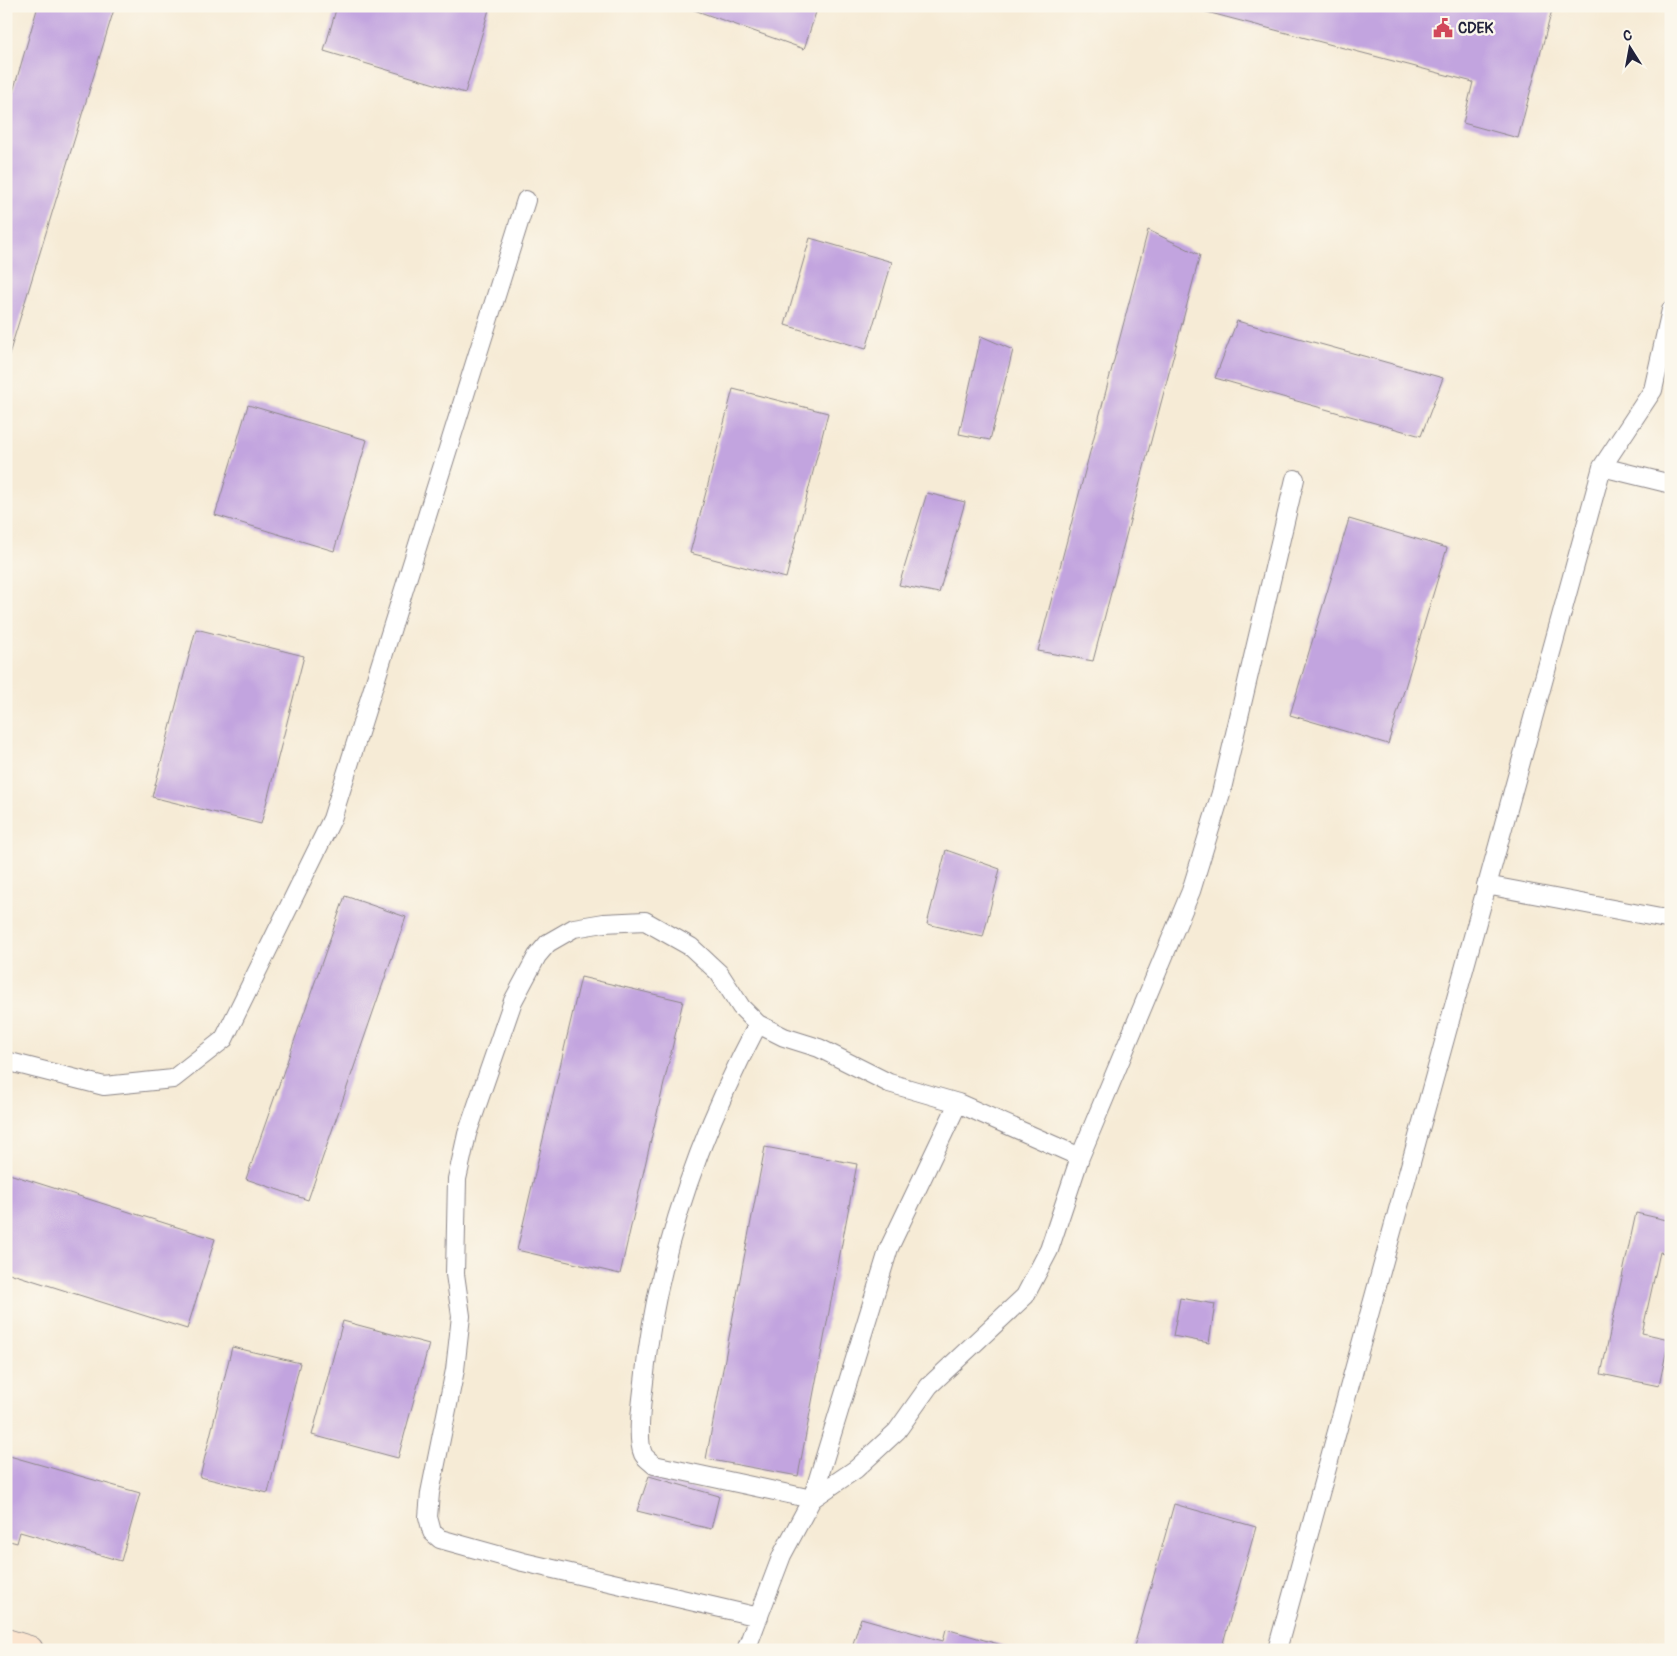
<svg xmlns="http://www.w3.org/2000/svg" width="1677" height="1656" font-family="Pangolin,sans-serif">
  <style>
    .building { fill: #c2a4df }
    .lines { fill: none; stroke-linecap: round; stroke-linejoin: round }
    .lane-casing { stroke: #8c8688; stroke-width: 20 }
    .secondary-casing { stroke: #8c8688; stroke-width: 30 }
    .lane { stroke: #fff; stroke-width: 18 }
    .secondary { stroke: #fbe5cf; stroke-width: 28 }
    .labels { text-anchor: middle; dominant-baseline: central; stroke-width: 5; stroke-linejoin: round; paint-order: stroke }
    .poi-label { font-size: 15px; font-weight: bold; fill: #22223b; stroke: #fbf7ec; text-anchor: start }
  </style>
  <rect width="100%" height="100%" fill="#fbf7ec"/>
  <filter id="ink" filterUnits="userSpaceOnUse"><feTurbulence type="fractalNoise" baseFrequency=".02" numOctaves="2"/><feDisplacementMap in="SourceGraphic" scale="10" xChannelSelector="R" yChannelSelector="G"/><feConvolveMatrix kernelMatrix="1 2 1 2 8 2 1 2 1" color-interpolation-filters="sRGB"/></filter>
  <filter id="wash" filterUnits="userSpaceOnUse"><feTurbulence type="fractalNoise" baseFrequency=".0096" numOctaves="4" result="noise"/><feDisplacementMap in="SourceGraphic" scale="20" xChannelSelector="R" yChannelSelector="G"/><feGaussianBlur stdDeviation="1.12" result="paint"/><feColorMatrix in="noise" values="0 0 0 0 0 0 0 0 0 0 0 0 0 0 0 0 0 1.4 0 .05"/><feComposite in="paint" operator="in"/></filter>
  <g filter="url(#wash)">
    <rect width="100%" height="100%" fill="#f6ebd6"/>
    <g id="blocks">
      <!-- building -->
      <path class="building" d="M38,6H115L7,361L6,116Z
        M337,6H490L465,93L324,51Z
        M683,6H818L804,49Z
        M1184,6H1553L1518,138L1463,123L1473,82Z
        M1148,230L1200,255L1093,661L1038,651Z
        M810,238L892,262L866,349L785,325Z
        M1237,321L1443,378L1421,436L1215,378Z
        M981,336L1013,350L990,440L959,434Z
        M733,389L828,413L786,578L690,553Z
        M248,405L367,440L334,551L215,515Z
        M927,493L965,502L939,593L899,585Z
        M1349,519L1447,548L1388,744L1290,715Z
        M196,629L304,656L261,824L152,797Z
        M946,850L1000,869L983,937L927,924Z
        M345,896L406,917L308,1200L246,1179Z
        M581,977L683,1001L620,1274L517,1250Z
        M765,1147L857,1164L798,1476L706,1459Z
        M6,1173L215,1239L187,1329L6,1272Z
        M1636,1213L1671,1221V1255L1660,1252L1642,1333L1669,1339L1659,1386L1601,1374Z
        M1180,1298L1215,1304L1209,1343L1173,1336Z
        M343,1321L429,1344L398,1458L312,1435Z
        M232,1347L300,1363L268,1493L200,1477Z
        M6,1455L140,1493L121,1561L20,1532L17,1543L6,1540Z
        M649,1476L719,1496L711,1529L637,1511Z
        M1174,1504L1256,1527L1221,1650H1133Z
        M861,1618L943,1641L946,1629L1019,1650H851Z"/>
    </g>
  </g>
  <g filter="url(#ink)">
    <use href="#blocks" fill-opacity="0" stroke="#8c8688" stroke-width="1"/>
    <g class="lines">
      <defs>
        <path id="lane" d="M1602,467L1671,484
          M1486,885L1671,920
          M758,1024C699,1136 656,1256 644,1382C642,1400 636,1438 643,1454C645,1458 651,1462 654,1465L812,1499L889,1248L958,1103
          M6,1061L104,1086L173,1079L224,1039L332,819L526,200
          M759,1617L523,1562L440,1539L432,1532L428,1517L430,1493L455,1370L461,1316L455,1274L457,1179L467,1134L513,1001L537,956L548,943L574,928L604,923L645,921L691,947L719,973L741,1007L758,1024L784,1037L819,1048L889,1083L958,1103L1080,1157
          M746,1650L782,1555L812,1499L856,1469L897,1431L929,1386L1025,1296L1049,1250L1080,1157L1191,891L1221,793L1295,479
          M1277,1650L1602,467L1653,390L1671,310"/>
        <path id="secondary" d="M6,1643L29,1650"/>
      </defs>
      <!-- lane casing -->
      <use href="#lane" class="lane-casing"/>
      <!-- secondary casing -->
      <use href="#secondary" class="secondary-casing"/>
      <!-- lane -->
      <use href="#lane" class="lane"/>
      <!-- secondary -->
      <use href="#secondary" class="secondary"/>
    </g>
  </g>
  <!-- icons -->
  <defs>
    <symbol id="civic-bare" viewBox="-9 -9 18 18"><path d="M-.6-6.5H3V-4.5H.6V-3L4-1V1h2V6H-6V1h2V-1L-.6-3ZM-1.2 2.5V6h2.4V2.5Z" fill="#d1495b" stroke="#fbf7ec" stroke-width="2.5" paint-order="stroke"/></symbol>
  </defs>
  <g fill-rule="evenodd">
    <use href="#civic-bare" x="1429" y="14" width="28" height="28"/>
  </g>
  <g class="labels">
    <!-- poi labels -->
    <g class="poi-label">
      <text x="1458" y="28">CDEK</text>
    </g>
  </g>
  <!-- margin -->
  <rect width="1677" height="1656" fill="none" stroke="#fbf7ec" stroke-width="25"/>
  <!-- north arrow -->
  <g transform="translate(1630 48) rotate(349)" stroke="#fbf7ec" stroke-width="4" paint-order="stroke">
  <path d="M0-4L9 19L0 12L-9 19Z" fill="#22223b"/>
  <text y="-8" font-size="14" font-weight="bold" text-anchor="middle" fill="#22223b">С</text>
  </g>
</svg>
